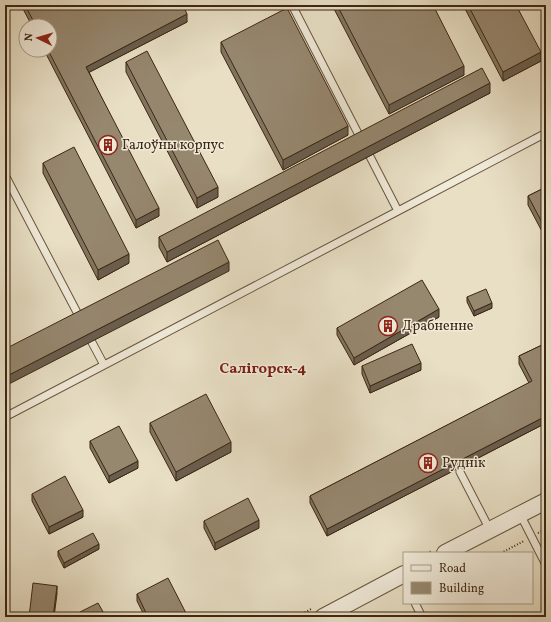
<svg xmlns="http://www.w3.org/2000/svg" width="551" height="622" font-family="Vollkorn,serif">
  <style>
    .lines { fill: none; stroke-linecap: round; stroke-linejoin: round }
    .service-casing { stroke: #68553f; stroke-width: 9 }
    .tertiary-casing { stroke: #68553f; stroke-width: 18 }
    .path { stroke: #3d2712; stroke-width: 2; stroke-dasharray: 1 2; stroke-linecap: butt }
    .service { stroke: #f0ead9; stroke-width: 7 }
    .tertiary { stroke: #f0ead9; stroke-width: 16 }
    .wall { fill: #81745f; stroke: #3d2712 }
    .shaded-wall { fill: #695e4e; stroke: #3d2712 }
    .building { fill: #96876f; stroke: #3d2712 }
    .labels { text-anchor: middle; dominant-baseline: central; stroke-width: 3; stroke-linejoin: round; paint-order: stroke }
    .poi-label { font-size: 14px; fill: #3d2712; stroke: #f0ead9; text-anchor: start }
    .neighbourhood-label { font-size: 15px; font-weight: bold; fill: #7a1f14; stroke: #f0ead9 }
  </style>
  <rect width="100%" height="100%" fill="#e8dfc5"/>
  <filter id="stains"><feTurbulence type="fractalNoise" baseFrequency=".005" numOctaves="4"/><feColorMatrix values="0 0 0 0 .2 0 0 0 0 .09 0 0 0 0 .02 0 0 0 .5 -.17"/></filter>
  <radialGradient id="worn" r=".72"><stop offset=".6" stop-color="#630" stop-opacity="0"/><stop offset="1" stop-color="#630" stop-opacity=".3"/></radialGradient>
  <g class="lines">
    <defs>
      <path id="service" d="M5,175L81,320
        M398,211L546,133
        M87,333L104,365
        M5,417L398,211L292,5
        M460,472L490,530
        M520,514L546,565
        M415,603L422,617"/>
      <path id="tertiary" d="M445,553L546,501
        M323,617L404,574"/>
    </defs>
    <!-- service casing -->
    <use href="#service" class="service-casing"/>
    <!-- tertiary casing -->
    <use href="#tertiary" class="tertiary-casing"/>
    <!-- path -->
    <path class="path" d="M538,533L546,529
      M427,553L432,551
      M501,553L524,541
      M297,617L311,609"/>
    <!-- service -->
    <use href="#service" class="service"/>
    <!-- tertiary -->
    <use href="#tertiary" class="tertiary"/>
  </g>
  <!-- wall -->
  <path class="wall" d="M21,5H183L187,22L89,72L159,216L136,228L44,50H50V26H32Z
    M332,5H433L464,75L389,114Z
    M463,5H516L541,61L503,81Z
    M221,42L348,135L283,170L221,52Z
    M126,62L218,197L197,208L126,72Z
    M490,93L167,262L159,247V237Z
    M43,163L129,263L98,280L43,173Z
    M546,187V239L528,205V196Z
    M467,297L492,308L474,316L467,302Z
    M439,317L354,365L337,335V328Z
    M542,345L546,423L327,536L310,503V496L529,383L519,364V356Z
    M362,366L421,370L370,393L362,374Z
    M150,423L231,452L176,481L150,432Z
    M90,441L138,468L109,483L90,448Z
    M32,494L83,517L49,534L32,501Z
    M204,521L259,528L215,550L204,528Z
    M99,549L64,568L58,556V551Z
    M137,594L188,617H145L137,601Z
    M80,612L106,617H81Z"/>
  <!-- shaded-wall -->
  <path class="shaded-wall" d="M187,14V22L86,74V67Z
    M541,52V61L503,81V72Z
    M464,66V75L389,114V105Z
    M490,83V93L167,262V252Z
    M348,126V135L283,170V160Z
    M218,187V197L197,208V198Z
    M159,208V216L136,228V220Z
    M129,254V263L98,280V270Z
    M229,262V271L5,386V377Z
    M492,303V308L474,316V311Z
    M439,309V317L354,365V358Z
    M421,363V370L370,393V386Z
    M546,416V423L327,536V529Z
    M231,442V452L176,481V472Z
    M138,461V468L109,483V476Z
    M83,510V517L49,534V527Z
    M259,520V528L215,550V543Z
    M99,544V549L64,568V563Z
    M57,586V594L54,617H53Z"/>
  <!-- building -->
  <path class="building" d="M25,5H183L187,14L86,67L159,208L136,220L48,50H50V26H36Z
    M337,5H433L464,66L389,105Z
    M468,5H516L541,52L503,72Z
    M287,8L348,126L283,160L221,42Z
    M147,51L218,187L197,198L126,62Z
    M482,68L490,83L167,252L159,237Z
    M74,147L129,254L98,270L43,163Z
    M546,187V230L528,196Z
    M218,240L229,262L5,377V349Z
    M422,280L439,309L354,358L337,328Z
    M486,289L492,303L474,311L467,297Z
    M412,344L421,363L370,386L362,366Z
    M542,345L546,352V416L327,529L310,496L532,381L519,356Z
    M206,394L231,442L176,472L150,423Z
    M119,426L138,461L109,476L90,441Z
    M65,476L83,510L49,527L32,494Z
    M248,498L259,520L215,543L204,521Z
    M93,533L99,544L64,563L58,551Z
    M168,578L188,617H148L137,594Z
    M33,583L57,586L53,617H29Z
    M98,603L106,617H83L80,612Z"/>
  <!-- icons -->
  <defs>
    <symbol id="building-ring" viewBox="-11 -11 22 22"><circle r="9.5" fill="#f0ead9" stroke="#8f2418" stroke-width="1.5"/><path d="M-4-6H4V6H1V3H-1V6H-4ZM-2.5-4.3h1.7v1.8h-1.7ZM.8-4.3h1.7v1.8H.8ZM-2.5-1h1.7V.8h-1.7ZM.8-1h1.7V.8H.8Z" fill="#8f2418"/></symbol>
  </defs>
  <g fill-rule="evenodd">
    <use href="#building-ring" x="97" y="134" width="22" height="22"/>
    <use href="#building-ring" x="377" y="315" width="22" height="22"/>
    <use href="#building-ring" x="417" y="452" width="22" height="22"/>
  </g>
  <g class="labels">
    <!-- poi labels -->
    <g class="poi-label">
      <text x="122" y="145">Галоўны корпус</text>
      <text x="402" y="326">Драбненне</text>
      <text x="442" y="463">Руднік</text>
    </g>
    <!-- neighbourhood labels -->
    <g class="neighbourhood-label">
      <text x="263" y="369">Салігорск-4</text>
    </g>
  </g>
  <!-- margin -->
  <rect width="551" height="622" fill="none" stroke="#e8dfc5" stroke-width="20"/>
  <rect x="6" y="6" width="539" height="610" fill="none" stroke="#3d2712" stroke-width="2"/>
  <rect x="10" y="10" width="531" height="602" fill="none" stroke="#3d2712"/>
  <!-- legend -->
  <rect x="403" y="552" width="130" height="52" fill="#f0ead9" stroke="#a89c89"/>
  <rect x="411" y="565" width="20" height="6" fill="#f0ead9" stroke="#a89c89"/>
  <text x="439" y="572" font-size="12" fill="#3d2712">Road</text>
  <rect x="411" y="582" width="20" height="12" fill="#96876f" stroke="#a89c89"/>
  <text x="439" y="592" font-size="12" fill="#3d2712">Building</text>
  <!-- north arrow -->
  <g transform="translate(38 38) rotate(275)"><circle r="19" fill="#f0ead9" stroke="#a89c89"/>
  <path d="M0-3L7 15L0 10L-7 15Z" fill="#8f2418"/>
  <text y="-6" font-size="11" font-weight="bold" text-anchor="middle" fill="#3d2712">N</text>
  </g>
  <rect width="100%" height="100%" filter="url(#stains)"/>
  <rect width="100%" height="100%" fill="url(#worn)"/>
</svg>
